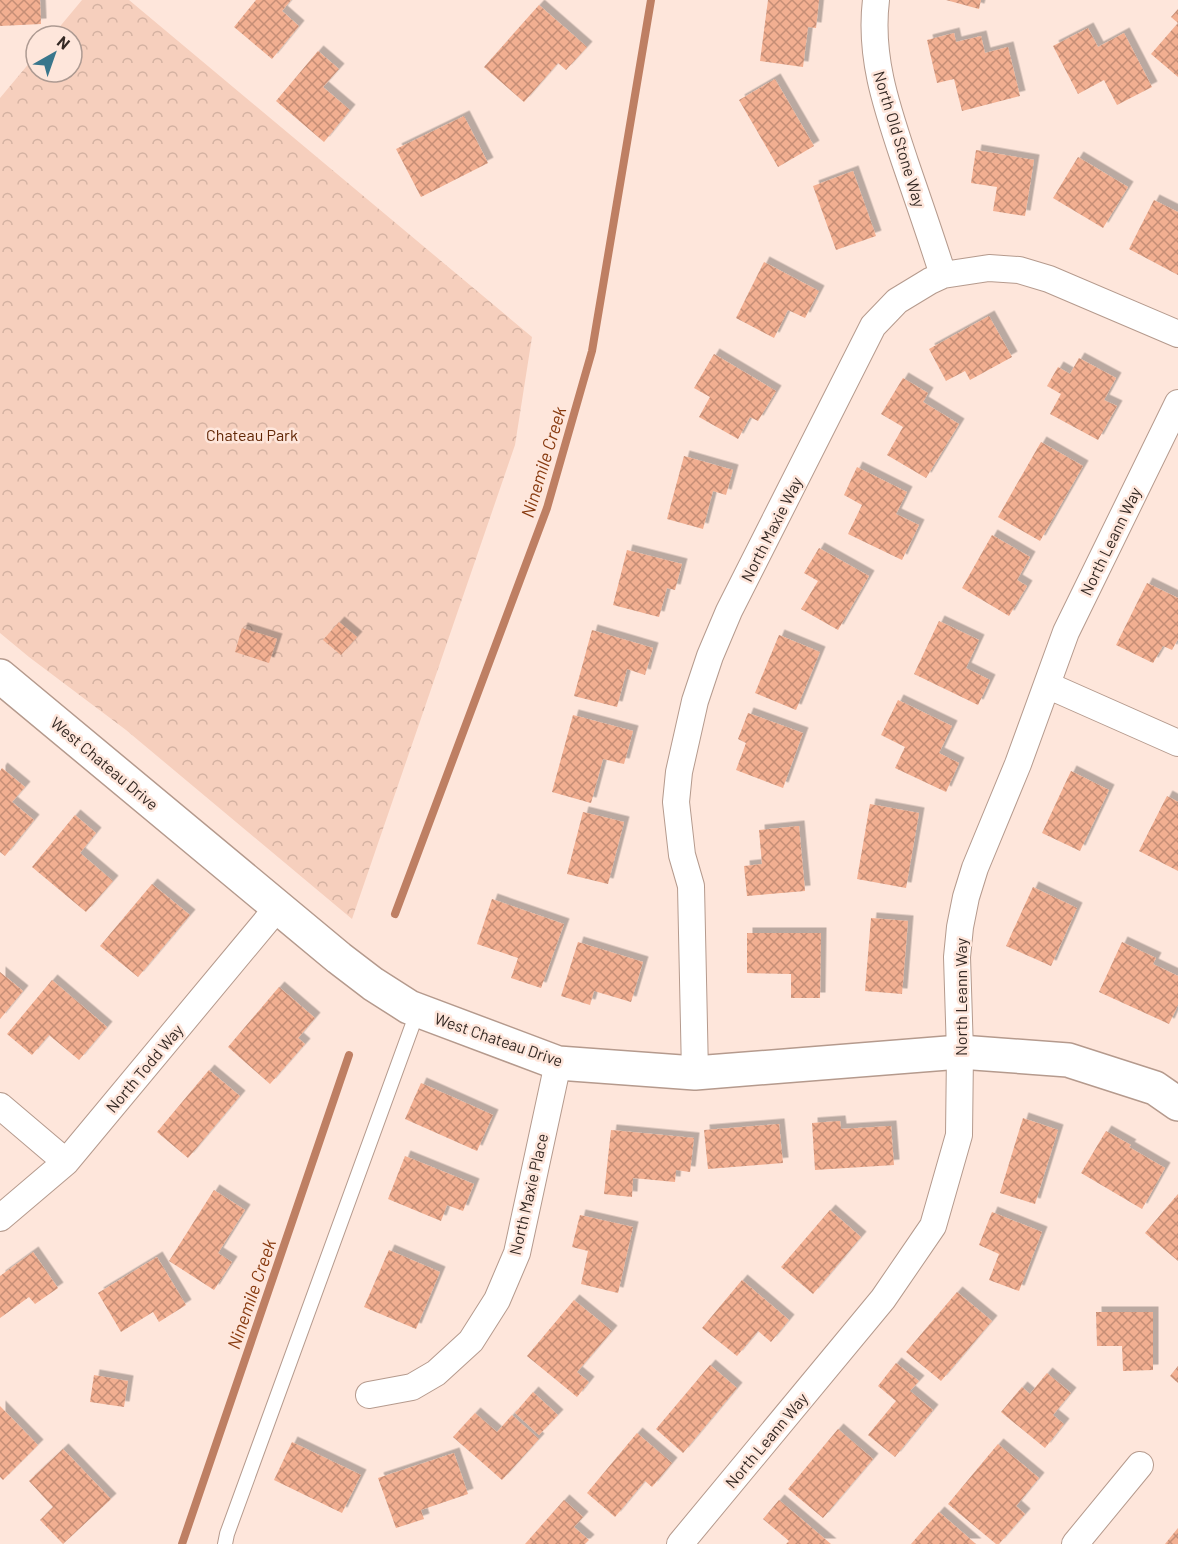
<svg xmlns="http://www.w3.org/2000/svg" width="1178" height="1544" font-family="Barlow,sans-serif">
  <style>
    .forest { fill: url(#forest-crowns) }
    .lines { fill: none; stroke-linecap: round; stroke-linejoin: round }
    .stream { stroke: #be7f63; stroke-width: 8 }
    .building { fill: url(#building-cross-hatch); filter: url(#shadow) }
    .lane-casing { stroke: #b59a8d; stroke-width: 16 }
    .street-casing { stroke: #b59a8d; stroke-width: 28 }
    .secondary-casing { stroke: #b59a8d; stroke-width: 36 }
    .lane { stroke: #fff; stroke-width: 14 }
    .street { stroke: #fff; stroke-width: 26 }
    .secondary { stroke: #fff; stroke-width: 33 }
    .labels { text-anchor: middle; dominant-baseline: central; stroke-width: 5; stroke-linejoin: round; paint-order: stroke }
    .street-label { font-size: 16px; fill: #342924; stroke: #fee6db }
    .park-label { font-size: 16px; fill: #612605; stroke: #fee6db }
    .water-label { font-size: 18px; font-style: italic; fill: #883a0f; stroke: #fee6db }
  </style>
  <defs>
    <pattern id="forest-crowns" width="20" height="18" patternUnits="userSpaceOnUse" patternTransform="scale(1.5)"><rect width="20" height="18" fill="#f6cfbd"/><path d="M2 6a3 3 0 1 1 6 0M12 15a3 3 0 1 1 6 0" fill="none" stroke="#d4b2a2"/></pattern>
    <pattern id="building-cross-hatch" width="8" height="8" patternUnits="userSpaceOnUse" patternTransform="scale(1.5)"><rect width="8" height="8" fill="#f2af91"/><path d="M0 0l8 8M0 8l8-8" fill="none" stroke="#c58e76"/></pattern>
    <filter id="shadow"><feDropShadow dx="5.5" dy="-5.5" stdDeviation="0" flood-color="#0004"/></filter>
  </defs>
  <rect width="100%" height="100%" fill="#fee6db"/>
  <!-- forest -->
  <path class="forest" d="M82,0H129L532,337L515,445L352,919L126,730L29,657L0,633V98L36,55V72H72V36H52Z"/>
  <g class="lines">
    <!-- stream -->
    <path class="stream" d="M395,914L547,508L592,351L651,0
      M182,1544L349,1055"/>
  </g>
  <!-- building -->
  <path class="building" d="M0,0H40L41,24L0,26Z
    M256,0H291L282,11L299,26L272,59L234,27Z
    M768,0H819L816,28L808,27L803,67L760,61Z
    M946,0H981L979,9Z
    M539,5L587,47L566,70L558,63L524,102L484,67Z
    M1178,9V77L1151,54L1178,23L1171,17Z
    M1088,28L1098,47L1124,33L1152,87L1117,105L1104,80L1078,94L1053,46Z
    M954,33L956,42L981,36L985,53L1008,47L1020,96L962,111L954,79L937,83L927,40Z
    M318,51L339,69L323,87L350,110L324,142L276,101Z
    M775,79L814,146L778,167L739,100Z
    M464,116L488,163L421,197L396,149Z
    M976,150L1034,160L1025,216L993,211L997,187L971,183Z
    M1078,157L1128,187L1103,228L1053,198Z
    M853,171L876,236L836,250L813,186Z
    M1154,200L1178,212V275L1129,249Z
    M764,262L819,291L805,318L788,310L774,338L736,318Z
    M989,316L1012,357L970,380L965,371L946,381L929,349Z
    M714,354L776,391L758,421L750,417L738,439L699,417L710,397L694,388Z
    M1079,358L1116,378L1104,400L1117,406L1098,440L1050,414L1061,394L1047,386L1058,367L1070,374Z
    M903,378L928,393L923,402L959,424L926,478L887,455L903,427L881,414Z
    M1041,442L1083,466L1040,541L998,517Z
    M684,456L733,470L726,495L713,491L703,529L667,519Z
    M857,467L907,492L896,514L919,525L902,560L848,534L862,505L844,495Z
    M992,535L1030,557L1017,580L1027,586L1009,616L962,588Z
    M819,548L869,576L838,630L801,609L818,581L804,573Z
    M627,550L682,564L675,590L667,588L659,617L613,605Z
    M1147,583L1178,598V639L1172,650L1163,646L1153,663L1116,645Z
    M939,621L979,640L966,668L990,680L978,705L914,674Z
    M339,622L357,637L341,655L323,640Z
    M242,628L277,639L269,663L235,652Z
    M592,630L653,648L645,675L627,669L617,707L574,696Z
    M779,635L820,652L796,710L755,693Z
    M898,700L952,726L939,753L959,763L946,792L895,768L905,747L881,735Z
    M748,713L803,733L783,788L736,770L746,743L738,739Z
    M573,715L633,731L624,764L603,759L591,803L552,792Z
    M2,768L25,787L12,802L34,820L5,856L0,852V771Z
    M1071,771L1109,790L1080,851L1042,833Z
    M1167,796L1178,802V871L1139,851Z
    M870,804L919,813L906,888L857,879Z
    M583,812L624,822L608,884L567,874Z
    M75,815L96,833L80,853L113,881L86,912L32,867Z
    M799,826L805,891L747,896L744,866L762,864L759,830Z
    M152,884L190,915L138,977L100,946Z
    M1033,887L1077,908L1051,966L1006,946Z
    M492,899L564,924L541,988L511,978L518,958L477,944Z
    M871,918L908,921L902,994L865,991Z
    M747,933H821L820,998H791V974L747,973Z
    M578,942L643,962L631,1002L594,991L590,1005L561,996Z
    M1122,942L1156,958L1153,964L1178,976V1005L1169,1024L1099,992Z
    M0,972L23,991L0,1019Z
    M52,980L107,1027L79,1060L49,1035L32,1055L7,1034Z
    M279,987L315,1018L298,1038L305,1044L270,1084L228,1047Z
    M209,1070L240,1096L188,1158L157,1132Z
    M421,1083L493,1115L477,1151L405,1119Z
    M1023,1118L1058,1130L1035,1204L1000,1193Z
    M840,1121L841,1129L891,1126L894,1165L815,1170L812,1123Z
    M779,1124L783,1163L708,1169L704,1130Z
    M611,1130L694,1138L690,1172L676,1170L675,1182L633,1178L632,1197L604,1194Z
    M1106,1131L1131,1145L1129,1147L1165,1168L1142,1209L1081,1173Z
    M405,1156L474,1184L463,1211L447,1205L441,1221L388,1199Z
    M214,1190L245,1210L218,1253L232,1262L214,1290L169,1261Z
    M1178,1194V1261L1145,1233Z
    M830,1210L861,1237L813,1294L781,1267Z
    M992,1212L1042,1232L1019,1291L989,1280L999,1254L979,1245Z
    M580,1215L633,1227L618,1293L581,1284L588,1251L572,1247Z
    M389,1250L440,1272L416,1329L364,1307Z
    M33,1252L58,1288L35,1304L29,1297L0,1318V1276Z
    M157,1257L186,1305L159,1322L153,1312L121,1332L98,1293Z
    M742,1280L789,1320L771,1342L758,1331L737,1356L702,1328Z
    M957,1292L992,1321L941,1381L906,1352Z
    M574,1300L612,1331L577,1372L589,1382L577,1397L527,1356Z
    M1096,1312H1153V1370L1123,1371L1122,1346H1097Z
    M896,1363L919,1381L910,1391L933,1410L895,1457L868,1435L896,1401L878,1386Z
    M710,1365L737,1388L683,1453L656,1429Z
    M1178,1366V1383L1170,1376Z
    M1047,1373L1071,1393L1053,1415L1064,1424L1045,1448L1001,1412L1022,1387L1030,1394Z
    M94,1375L128,1381L124,1407L90,1402Z
    M533,1392L558,1415L539,1435L515,1413Z
    M0,1406L38,1445L3,1480L0,1477Z
    M475,1413L497,1432L512,1415L539,1439L502,1480L453,1437Z
    M838,1429L873,1459L823,1518L788,1489Z
    M637,1433L672,1463L652,1487L645,1481L615,1517L587,1493Z
    M292,1442L361,1475L342,1513L274,1480Z
    M998,1444L1039,1478L1016,1506L1025,1514L999,1544H996L948,1504Z
    M63,1449L111,1499L63,1544L40,1520L53,1507L29,1481Z
    M454,1453L468,1494L421,1510L424,1519L396,1528L378,1478Z
    M564,1500L583,1517L574,1527L589,1540L585,1544H525Z
    M779,1500L831,1544H786L789,1541L763,1519Z
    M939,1512L976,1544H911Z
    M1178,1528V1544H1165Z"/>
  <g class="lines">
    <defs>
      <path id="lane" d="M225,1544L227,1534L418,1010"/>
      <path id="street" d="M876,0C869,57 887,108 905,162C918,200 931,237 943,275
        M1047,685L1178,743
        M695,1073L691,886L682,855L676,802L679,772L695,701L710,656L729,611L873,326L897,301L930,281L943,275L989,268L1019,270L1049,279L1178,334
        M0,1106L66,1162
        M0,1218L66,1162L278,907
        M369,1395L412,1387L436,1373L471,1341L497,1300L517,1253L558,1063
        M680,1544L883,1299L933,1226L959,1135L960,1052L957,957L960,927L966,897L975,868L1018,764L1066,632L1178,403
        M1075,1544L1140,1465"/>
      <path id="secondary" d="M0,676L339,958L373,984L409,1007L558,1063L695,1073L960,1052L1068,1060L1155,1088L1178,1104"/>
    </defs>
    <!-- lane casing -->
    <use href="#lane" class="lane-casing"/>
    <!-- street casing -->
    <use href="#street" class="street-casing"/>
    <!-- secondary casing -->
    <use href="#secondary" class="secondary-casing"/>
    <!-- lane -->
    <use href="#lane" class="lane"/>
    <!-- street -->
    <use href="#street" class="street"/>
    <!-- secondary -->
    <use href="#secondary" class="secondary"/>
  </g>
  <g class="labels">
    <!-- street labels -->
    <g class="street-label">
      <text transform="translate(900 139) rotate(73)">North Old Stone Way</text>
      <text transform="translate(771 529) rotate(-63)">North Maxie Way</text>
      <text transform="translate(1110 541) rotate(-64)">North Leann Way</text>
      <text transform="translate(105 763) rotate(40)">West Chateau Drive</text>
      <text transform="translate(960 997) rotate(-90)">North Leann Way</text>
      <text transform="translate(499 1039) rotate(19)">West Chateau Drive</text>
      <text transform="translate(144 1068) rotate(-50)">North Todd Way</text>
      <text transform="translate(528 1194) rotate(-77)">North Maxie Place</text>
      <text transform="translate(766 1440) rotate(-50)">North Leann Way</text>
    </g>
    <!-- park labels -->
    <g class="park-label">
      <text x="252" y="434">Chateau Park</text>
    </g>
    <!-- water labels -->
    <g class="water-label">
      <text transform="translate(543 462) rotate(-73)">Ninemile Creek</text>
      <text transform="translate(251 1294) rotate(-71)">Ninemile Creek</text>
    </g>
  </g>
  <!-- north arrow -->
  <g transform="translate(54 54) rotate(40)"><circle r="28" fill="#fee6db" stroke="#ad9a92" stroke-width="1.5"/>
  <path d="M0-4.5L10 22L0 15L-10 22Z" fill="#39768c"/>
  <text y="-9" font-size="16" font-weight="bold" text-anchor="middle" fill="#342924">N</text>
  </g>
</svg>
